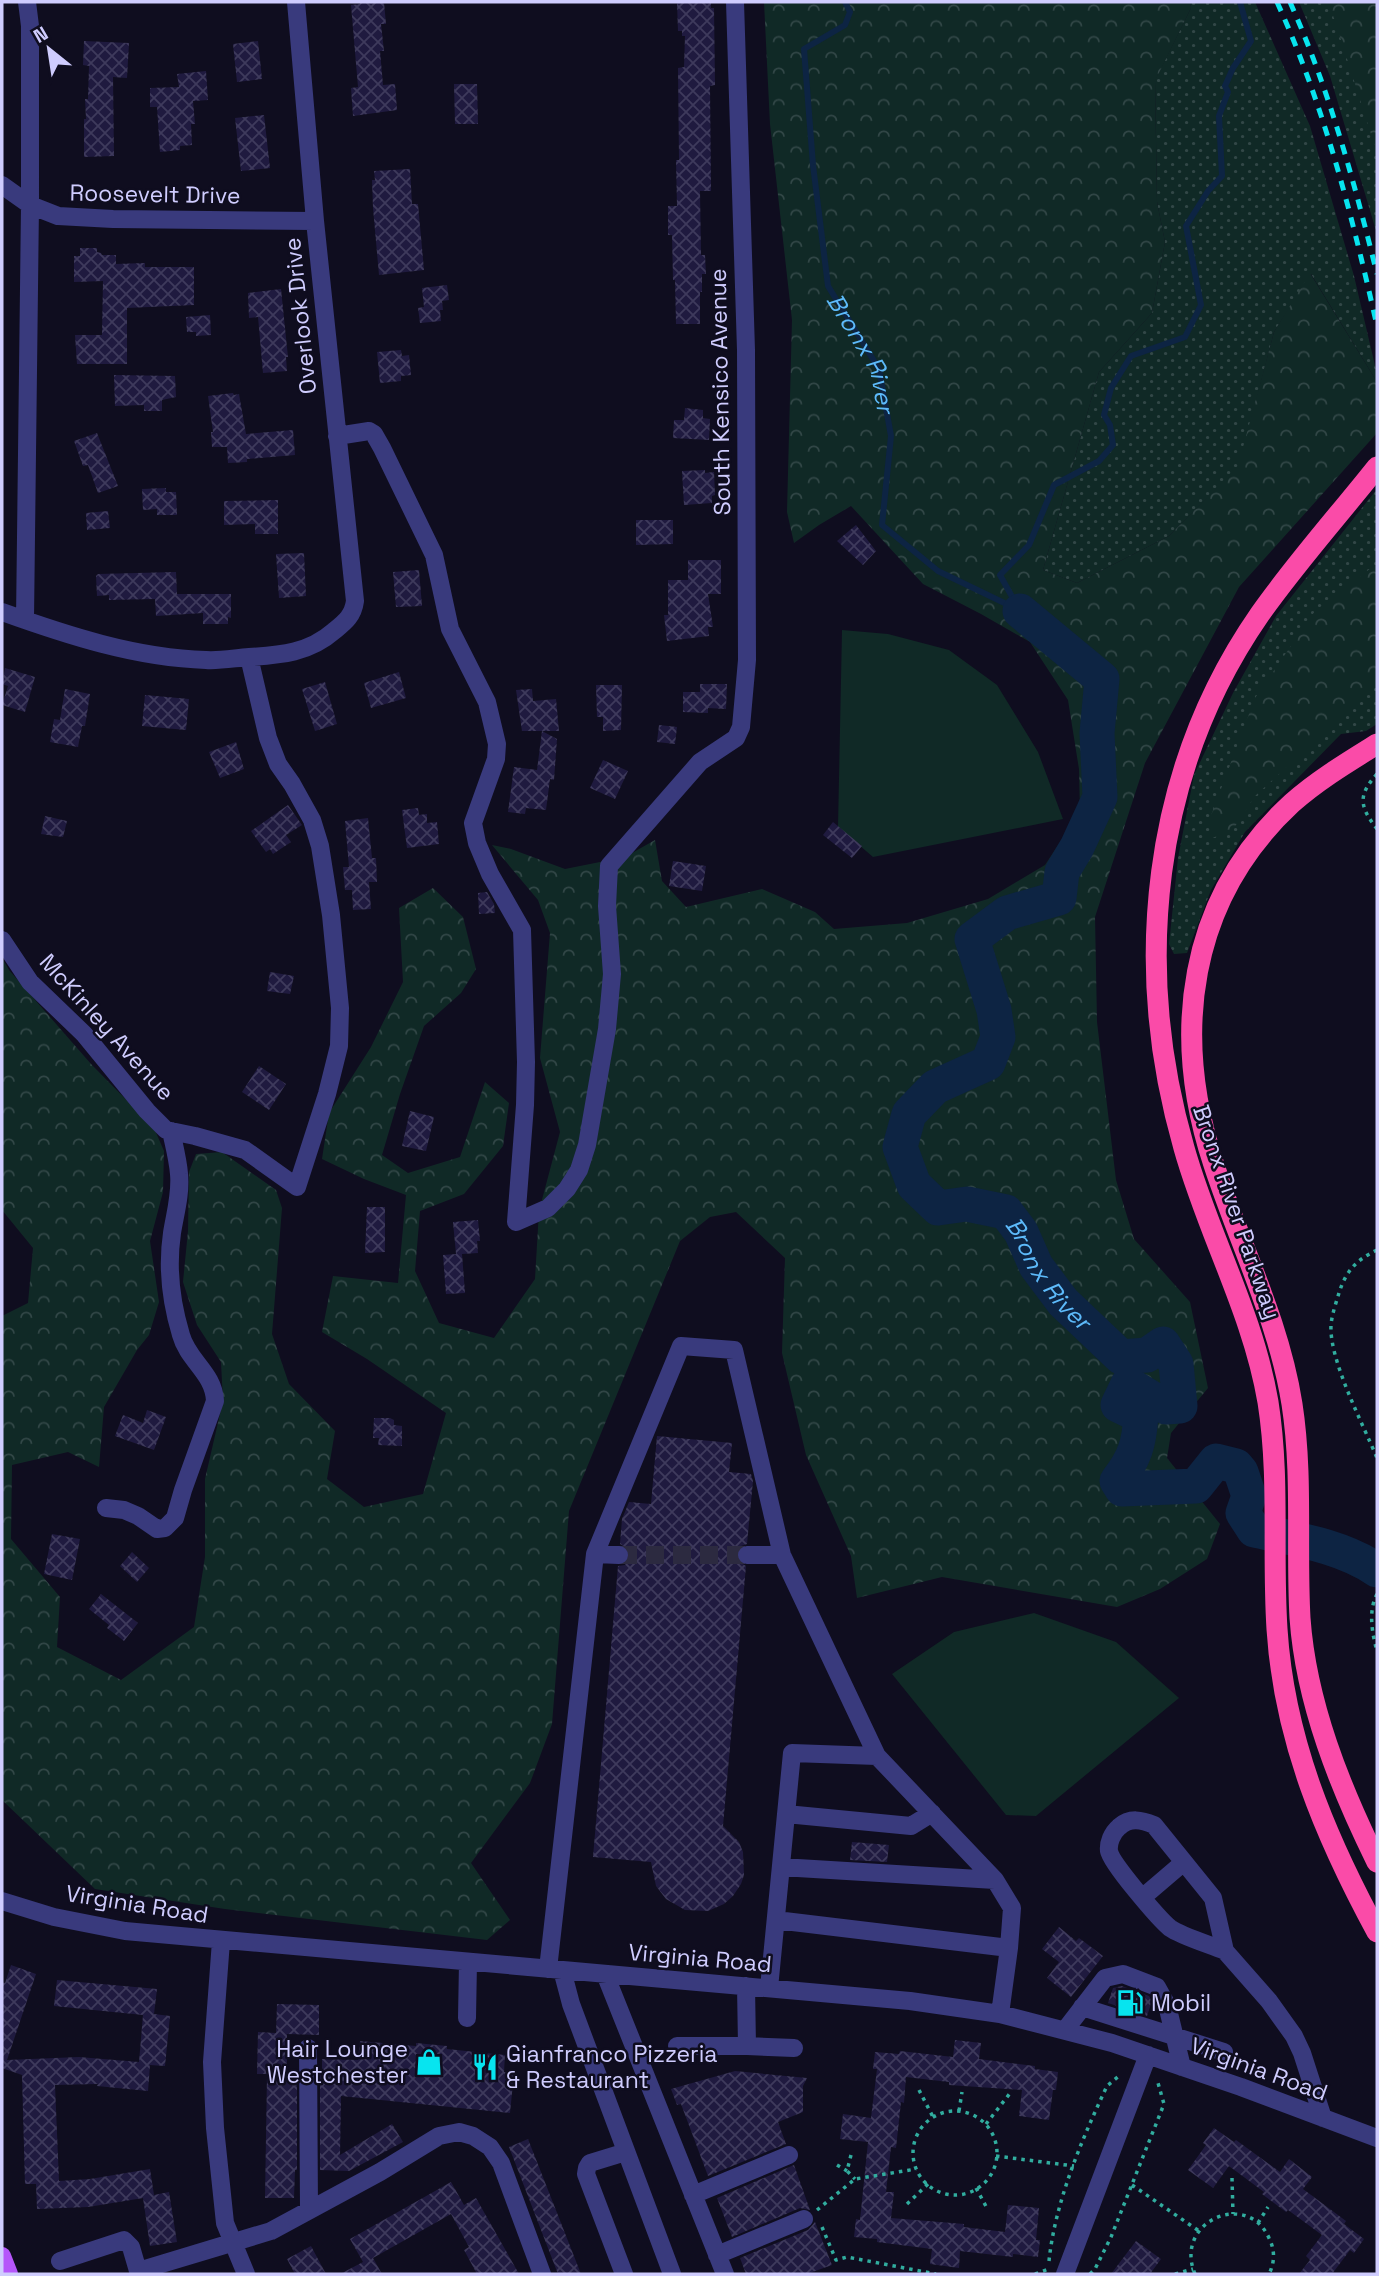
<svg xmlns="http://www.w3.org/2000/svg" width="1379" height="2276" font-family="'Space Grotesk',sans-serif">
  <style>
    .grass { fill: url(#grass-dots) }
    .forest { fill: url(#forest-crowns) }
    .pitch { fill: #102926 }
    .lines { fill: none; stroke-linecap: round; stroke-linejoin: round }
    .stream { stroke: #0d2443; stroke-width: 6 }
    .river { stroke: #0d2443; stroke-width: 35 }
    .building { fill: url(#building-cross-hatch) }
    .minor-tunnel { stroke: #2c2a40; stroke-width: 18; stroke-dasharray: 18 9; stroke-linecap: butt }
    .path { stroke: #31ad9f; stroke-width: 3.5; stroke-dasharray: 3.5 5; stroke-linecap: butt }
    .minor { stroke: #393a7d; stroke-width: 18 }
    .major { stroke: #b556fa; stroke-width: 18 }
    .highway { stroke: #fa4ba8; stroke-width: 21 }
    .rail { stroke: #07e4ef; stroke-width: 5; stroke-dasharray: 10 9; stroke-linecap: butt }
    .labels { text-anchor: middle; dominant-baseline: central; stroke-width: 5; stroke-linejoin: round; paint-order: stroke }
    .street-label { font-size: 23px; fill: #cfccfe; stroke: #0f0d1f }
    .poi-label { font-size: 23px; fill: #cfccfe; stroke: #0f0d1f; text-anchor: start }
    .water-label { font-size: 24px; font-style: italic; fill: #5dbafa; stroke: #0f0d1f }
  </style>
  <defs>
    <pattern id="grass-dots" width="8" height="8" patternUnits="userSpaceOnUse" patternTransform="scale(1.75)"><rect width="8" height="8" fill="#102926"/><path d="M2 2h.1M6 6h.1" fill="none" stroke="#324747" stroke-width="1.8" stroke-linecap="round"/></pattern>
    <pattern id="forest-crowns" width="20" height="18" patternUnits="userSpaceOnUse" patternTransform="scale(1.75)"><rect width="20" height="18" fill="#102926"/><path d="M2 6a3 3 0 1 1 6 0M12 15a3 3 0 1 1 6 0" fill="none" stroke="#324747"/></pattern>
    <pattern id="building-cross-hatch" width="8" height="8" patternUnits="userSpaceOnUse" patternTransform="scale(1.75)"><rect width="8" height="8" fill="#1f1a3f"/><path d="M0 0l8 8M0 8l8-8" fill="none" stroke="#3e3a5c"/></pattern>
  </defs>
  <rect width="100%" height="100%" fill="#0f0d1f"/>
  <!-- grass -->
  <path class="grass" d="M1190,2H1255L1310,126L1354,276L1377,374V382L1311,274L1274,332L1239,466L1169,536L1077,583L1043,570L1099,372L1152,313L1165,242L1157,202L1155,80L1191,8Z
    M1299,2H1377V234L1330,76Z
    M1377,489V724L1366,731L1341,734L1245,832L1211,890L1187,953L1174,954L1169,944L1178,858L1194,775L1233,693L1276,616Z"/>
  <!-- forest -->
  <path class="forest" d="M764,2H1190L1191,8L1155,81L1157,202L1165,242L1152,313L1099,372L1043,570L1077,583L1169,536L1238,466L1274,332L1310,273L1377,382V433L1239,587L1145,763L1095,917L1097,1022L1116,1180L1134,1239L1190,1302L1208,1388L1171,1433L1167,1458L1220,1524L1207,1559L1160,1589L1117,1607L942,1577L857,1598L851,1556L806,1455L782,1353L785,1258L736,1212L710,1217L680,1241L569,1511L552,1724L530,1783L471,1863L510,1920L487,1940L225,1909L95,1889L2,1800V1316L28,1303L33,1248L2,1210V958L9,970L91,1064L154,1128L164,1151L163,1192L150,1241L159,1302L149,1335L137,1350L104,1407L99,1467L68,1452L12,1465L11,1539L60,1597L57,1647L121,1680L194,1627L205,1557V1479L223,1401L221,1362L197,1325L183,1282L188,1231L189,1172L196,1154L222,1152L276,1190L282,1208L272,1334L289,1384L335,1431L327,1479L364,1507L423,1494L446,1413L367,1359L322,1332L333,1276L398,1283L406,1195L364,1179L322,1159L329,1113L371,1047L403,982L399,908L433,888L463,917L476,969L461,993L424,1026L400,1094L382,1155L408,1173L460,1157L485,1082L509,1103L503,1146L464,1194L420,1211L415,1271L439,1323L494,1338L535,1279L539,1211L560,1132L540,1058L550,933L538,900L492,845L511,849L565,869L625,857L655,840L662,881L686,907L762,889L815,912L834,929L907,923L988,899L1045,865L1080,812L1079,769L1068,700L1030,642L981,614L923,584L851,506L819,525L794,543L787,512L792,320L770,124Z
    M1328,2H1377V153L1335,21Z
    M1371,568L1377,573V685L1255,796L1232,831L1212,838L1209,821L1255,698L1315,611Z"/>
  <!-- pitch -->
  <path class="pitch" d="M842,630L888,634L949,650L997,685L1038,752L1063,819L873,857L838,827Z
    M1034,1613L1116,1642L1179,1698L1036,1816L1006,1815L892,1674L954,1632Z"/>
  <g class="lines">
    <!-- stream -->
    <g class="stream">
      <path id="s1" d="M845,2L850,12L845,25L804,49L813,165L828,286L879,369L891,436L882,525L938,571L1019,610"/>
      <path d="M1020,611L1000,575L1029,545L1054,485L1099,461L1113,445L1110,425L1104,415L1111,388L1131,356L1185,337L1201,305L1186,226L1208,191L1222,176L1219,116L1228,92L1225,86L1233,68L1251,41L1240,2"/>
    </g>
    <!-- river -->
    <path class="river" id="s2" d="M1020,611L1102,679L1097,733L1100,797L1077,847L1062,872L1059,898L1007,913L972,939L994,1010L998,1037L988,1063L935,1087L909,1114L900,1147L914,1185L938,1208L967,1204L1006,1212L1021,1232L1036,1266L1063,1302L1121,1357L1147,1355L1163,1344L1176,1364L1180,1406L1166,1407L1128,1384L1118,1405L1141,1416C1139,1444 1135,1458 1117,1481L1122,1489L1196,1486L1216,1461L1236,1466L1241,1472L1249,1496L1243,1513L1254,1530C1295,1539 1342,1546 1377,1570"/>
  </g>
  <!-- building -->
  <path class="building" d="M359,2H384L386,24H381L384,51H380L383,85L395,84L397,110L353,116L351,88L358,87L351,5L360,4Z
    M711,2V8H714L715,85L710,86L711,191H700L701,255H705L706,274H702V292H700V324H676L675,280H673L672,235H668V206H677L676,160H679L678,68L684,67L685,36H682V31H678L677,3Z
    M84,41L129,43L127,78L113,77L114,156L84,157V119H86L85,99H88L89,66L83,65Z
    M258,41L262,79L237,82L233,44Z
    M206,71L208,100L193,101L195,124H191L192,145L180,146V150L160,152L157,107H150V88L179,87L177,74Z
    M454,84H477L478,124H455Z
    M264,115L270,168L241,171L235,118Z
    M410,169L412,204H418L424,270L379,275L373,208L372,180H375L374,171Z
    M80,248H97V252L101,253L102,255H116V264L145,263V267H194V305L127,308V364H77L75,335H102L103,281L74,282V256H80Z
    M447,285L449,300L442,301L443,310H440L441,321L420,323L418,308L424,307L422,288Z
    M281,289L288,357H286L287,371L263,373L258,317L249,318L248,293Z
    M210,315L211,335L196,336V332H187L186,317Z
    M401,350L402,356L409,355L411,375L401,376V381L380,383L377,352Z
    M114,375L175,376L176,397L162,400V411H144V405L115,406Z
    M233,393L234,395L239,394L246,434L293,430L295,455L247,459V462L228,463L227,447H212L211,432H213L208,396Z
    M685,408L703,410V418L710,419L709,440L673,438L674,420H684Z
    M97,433L118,486L98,493L88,465L83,466L74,441Z
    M705,470V473L714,472L715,495L712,496V503L684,505L682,471Z
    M166,488V492H176L177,515H157V509L143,510L142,489Z
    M278,500V534H255V524L224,525V501Z
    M108,511L110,528L87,530L86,513Z
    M636,520H673V544L636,545Z
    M856,525L876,551L863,565L837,541Z
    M304,553L306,596L279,598L276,554Z
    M688,560H721V594H708L713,627H708L709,636L667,641L664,615H668V580H688Z
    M419,570L422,606L396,607L393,572Z
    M176,572L177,594H231V618L228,617V624H203V613L156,616L155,599L109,600V595L97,596L96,576L98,574Z
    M5,668L35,677L25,712L2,705L8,686L2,684Z
    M399,672L406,698L371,708L364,683Z
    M325,682L337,724L315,731L302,689Z
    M700,684H727L726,709L708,708V713L683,712V692H700Z
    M596,685H622L621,730L603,731V717H597Z
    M65,689L90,694L85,726H82L78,747L50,742L54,719L60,720Z
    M532,689L533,701L556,699L559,731H522L516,690Z
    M145,695L189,699L186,730L142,726Z
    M659,725L677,727L675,744L657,742Z
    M542,731L557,739L554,780L550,779L546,810L526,808L525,814L508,812L514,767L537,770Z
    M236,742L244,769L220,778L209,752Z
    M603,760L628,771L615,799L590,788Z
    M288,805L302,825L286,835L291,842L273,854L270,849L266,852L251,831Z
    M418,808L419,815L427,814V823L437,822L439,844L407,848L402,810Z
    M45,816L67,821L63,837L41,834Z
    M368,818L372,858H376L377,882H369L371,909L353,910L352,890H345L343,867H349L345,821Z
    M833,822L862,846L852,858L823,835Z
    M673,861L706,866L702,891L669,886Z
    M487,892L494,904L495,913L479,914L478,893Z
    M270,972L294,976L290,994L267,991Z
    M259,1066L286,1084L269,1110L242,1092Z
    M410,1111L434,1117L426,1151L402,1146Z
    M367,1207H385V1252L365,1253Z
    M478,1220L480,1241H477L478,1253L462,1254L465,1293L446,1294L443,1255L456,1254L453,1222Z
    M147,1410L166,1417L154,1450L115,1436L123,1415L143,1423Z
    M374,1418H390L394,1420V1425L402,1426V1446L378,1445L379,1438H373Z
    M657,1436L732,1443L729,1472L751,1474L753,1481L747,1544L741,1546L736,1554L738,1561L746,1566L723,1826L739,1842L743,1852L744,1875L741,1884L733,1896L724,1904L708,1911L685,1910L666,1899L656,1886L651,1862L593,1857L618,1566L625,1565L630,1556L629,1549L620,1544L622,1519L629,1502L651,1504Z
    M52,1534L80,1539L72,1580L44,1574Z
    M132,1552L149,1568L137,1582L120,1566Z
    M101,1594L138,1623L124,1641L107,1628L109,1625L89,1609Z
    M852,1842L889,1845L887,1862L850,1860Z
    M1059,1927L1076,1941L1079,1938L1103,1956L1071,1997L1047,1978L1059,1962L1042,1949Z
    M11,1965L36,1974L7,2060L79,2057L139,2062L143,2015L54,2006L57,1980L157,1989L154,2014L170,2016L165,2066L150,2065L148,2091L97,2086L98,2084L55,2085L59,2181L90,2179L150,2169L154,2195L169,2192L177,2242L150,2246L143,2198L88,2207L37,2209L36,2184H25L22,2075L2,2068V1982L5,1983Z
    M1122,1986L1149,1996L1152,2001L1147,2016L1108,2003L1113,1988Z
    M277,2004L319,2005V2035L287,2034V2073H297V2170H295L294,2198H265L267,2074H257L258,2032L276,2033Z
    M955,2040L981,2043L979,2059L1035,2066V2069L1058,2072L1056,2090H1053L1049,2120L1019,2116L1022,2090L949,2085V2082L906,2077L904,2103L901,2102L896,2148L891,2147L886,2192H894L891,2218L964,2224V2227L1005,2232L1008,2205L1039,2208L1036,2240H1040L1038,2257L1013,2254V2257L960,2251L959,2268L930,2264L932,2249L877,2242V2239L854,2237L856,2219L860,2220L868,2142L840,2139L843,2114L871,2118L877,2069H873L875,2052L899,2054L900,2051L953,2057Z
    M360,2041L416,2046V2043L447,2046V2049L505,2055L504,2072L514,2073L510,2113L341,2096L340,2155L392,2124L403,2142L349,2171L320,2170V2074H322V2059L358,2060Z
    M735,2071L807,2078L803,2086V2112L778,2122L786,2144L708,2176L681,2104L677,2105L671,2089Z
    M1214,2128L1234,2142L1236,2140L1280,2172L1289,2159L1312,2177L1303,2189L1346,2221L1344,2224L1364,2239L1354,2253L1350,2250L1332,2274H1299L1310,2260L1306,2256L1322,2235L1288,2210L1286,2212L1262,2194L1264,2192L1229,2166L1213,2188L1188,2170L1206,2145L1203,2143Z
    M528,2139L581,2274H558L509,2147Z
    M794,2165L810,2210L800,2208L732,2237L717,2198Z
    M451,2182L464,2205L476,2198L519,2274H477L464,2250L469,2247L451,2214L373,2258L382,2274H340L363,2262L350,2239Z
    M815,2222L832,2265L807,2274H746L740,2258L808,2230Z
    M1136,2241L1161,2259L1150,2274H1111Z
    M311,2246L326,2274H295L287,2259Z"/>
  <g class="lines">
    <!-- minor-tunnel -->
    <path class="minor-tunnel" d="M619,1555H747"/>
    <!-- path -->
    <path class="path" d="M1377,774C1357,796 1360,807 1377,829
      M1377,1250C1356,1260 1346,1271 1339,1293C1336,1303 1332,1314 1331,1325C1329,1360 1363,1424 1377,1458
      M1377,1594C1368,1611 1372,1633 1377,1651
      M919,2090L933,2117
      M959,2111L962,2092
      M913 2153a42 42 0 1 1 84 0a42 42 0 1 1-84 0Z
      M986,2124L1011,2092
      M851,2155L847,2171L855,2179
      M996,2156L1074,2166
      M837,2165L847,2171
      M1232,2178L1233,2214
      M1132,2185L1199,2231
      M976,2188L988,2210
      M907,2204L928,2184
      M817,2210L855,2179L916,2169
      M1258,2223L1268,2207
      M822,2227L836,2260L847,2257L936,2274
      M1049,2261C1055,2202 1082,2139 1107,2086L1120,2075
      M1035,2274L1049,2269
      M1090,2274L1095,2269L1111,2237L1164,2104L1158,2083
      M1175,2274L1193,2269
      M1195,2274C1173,2222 1247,2189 1269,2238C1275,2250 1275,2262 1269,2274"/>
    <!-- minor -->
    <path class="minor" d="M2,185L30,205L58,216L113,219L315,221
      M337,436L369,431L374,434L382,448L434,555L450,629L487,702L497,744L496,759L473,823L477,843L490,874L522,930L526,1062L525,1105L516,1222L548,1208L567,1189L579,1170L587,1145L607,1029L612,974L607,906L609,866L700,762L736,738L741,727L747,660L746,350L735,2
      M2,612C66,635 136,658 206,660C220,661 235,658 249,657C281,655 309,653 334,631C345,622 353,616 355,601L315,221L296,2
      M25,620L30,205V26L27,2
      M2,940L30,982L84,1034L147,1111L166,1130L195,1136L245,1150L297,1187L327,1094L339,1046L340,1008L331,915L320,846L312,820L292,784L278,764L268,738L249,657
      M106,1508L124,1510L138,1516L157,1529L165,1528L175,1518L183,1490L215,1401C214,1373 188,1361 181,1335C171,1302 167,1267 172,1233C175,1214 181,1194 179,1174C178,1160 174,1145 171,1131
      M595,1554L619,1555
      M747,1555H782
      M786,1814L911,1826L932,1813
      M781,1867L995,1880
      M1143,1897L1184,1862
      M2,1901L54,1917L125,1931L910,2001L1000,2014L1112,2043L1241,2087L1377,2138
      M221,1941L212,2062L215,2128L225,2223L246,2274
      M1225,1951C1211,1945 1181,1936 1170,1928C1159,1919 1111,1863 1109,1851C1108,1843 1112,1833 1119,1827C1130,1817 1142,1820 1154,1825L1213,1898L1225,1951L1269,2001L1294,2036L1302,2053L1323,2118
      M548,1969L595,1554L681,1346L734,1350L782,1555L877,1756L995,1880L1012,1908L1009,1948L776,1920
      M562,1970L571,2004L672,2274
      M605,1974L725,2274
      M769,1988L792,1753L877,1756
      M1082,2007L1224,2052
      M1000,2014L1009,1948
      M467,2018L468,1962
      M1065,2030L1105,1978L1123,1974L1157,1987L1167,2005L1182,2067
      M677,2046H747L746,1986
      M747,2046L794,2048
      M308,2048L309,2210
      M693,2195L789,2155
      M717,2255L804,2219
      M60,2261L124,2240L131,2247L138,2271L271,2231L380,2172L439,2136L459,2132L473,2136L490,2147L501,2163L542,2274
      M624,2274L586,2174L587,2168L590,2163L626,2152
      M1065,2274L1148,2055"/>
    <!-- major -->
    <path class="major" d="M2,2256L9,2274"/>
    <!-- highway -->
    <path class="highway" d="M1377,467C1338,516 1296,563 1260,614C1151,771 1132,967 1184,1148C1208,1234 1253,1313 1268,1402C1280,1478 1272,1552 1277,1629C1284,1739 1325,1836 1377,1932
      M1377,744C1348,762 1318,780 1292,803C1187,900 1171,1035 1214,1165C1240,1245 1279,1321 1292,1404C1303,1475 1296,1546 1300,1618C1306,1703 1340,1787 1377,1862"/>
    <!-- rail -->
    <path class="rail" d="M1277,2C1324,105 1352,215 1377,326
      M1290,2C1329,89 1354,181 1377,274"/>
  </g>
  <!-- icons -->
  <defs>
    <symbol id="fuel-bare" viewBox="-9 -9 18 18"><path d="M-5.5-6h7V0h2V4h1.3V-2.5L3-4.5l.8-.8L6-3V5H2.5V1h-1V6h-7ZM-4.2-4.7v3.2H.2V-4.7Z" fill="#07e4ef" stroke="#0f0d1f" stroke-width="2.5" paint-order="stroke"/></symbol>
    <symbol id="shop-bare" viewBox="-9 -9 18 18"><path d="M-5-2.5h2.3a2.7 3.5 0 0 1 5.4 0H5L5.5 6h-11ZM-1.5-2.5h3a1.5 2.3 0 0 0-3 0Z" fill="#07e4ef" stroke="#0f0d1f" stroke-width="2.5" paint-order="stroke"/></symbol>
    <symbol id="restaurant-bare" viewBox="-9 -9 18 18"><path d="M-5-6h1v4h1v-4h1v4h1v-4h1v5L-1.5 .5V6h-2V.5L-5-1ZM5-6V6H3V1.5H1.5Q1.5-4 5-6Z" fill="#07e4ef" stroke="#0f0d1f" stroke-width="2.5" paint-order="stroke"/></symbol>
  </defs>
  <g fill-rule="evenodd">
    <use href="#fuel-bare" x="1111" y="1984" width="38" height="38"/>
    <use href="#shop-bare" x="410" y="2043" width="38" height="38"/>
    <use href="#restaurant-bare" x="466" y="2048" width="38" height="38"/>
  </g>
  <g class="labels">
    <!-- street labels -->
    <g class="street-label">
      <text transform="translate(155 194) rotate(1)">Roosevelt Drive</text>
      <text transform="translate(300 316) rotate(-96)">Overlook Drive</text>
      <text transform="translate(720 392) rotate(-91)">South Kensico Avenue</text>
      <text transform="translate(107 1027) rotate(48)">McKinley Avenue</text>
      <text transform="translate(1237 1212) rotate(71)">Bronx River Parkway</text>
      <text transform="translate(137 1904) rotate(9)">Virginia Road</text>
      <text transform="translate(700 1958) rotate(5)">Virginia Road</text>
      <text transform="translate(1259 2069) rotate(20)">Virginia Road</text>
    </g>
    <!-- poi labels -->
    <g class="poi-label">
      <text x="1151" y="2003">Mobil</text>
      <text x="408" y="2049" text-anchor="end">Hair Lounge<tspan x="408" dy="26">Westchester</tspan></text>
      <text x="506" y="2054">Gianfranco Pizzeria<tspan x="506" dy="26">&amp; Restaurant</tspan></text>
    </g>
    <!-- water labels -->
    <g class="water-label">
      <text stroke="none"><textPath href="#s1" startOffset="387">Bronx River</textPath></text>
      <text stroke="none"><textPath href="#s2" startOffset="910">Bronx River</textPath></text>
    </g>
  </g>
  <!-- border -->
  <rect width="1379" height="2276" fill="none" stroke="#cfccfe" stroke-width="7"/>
  <!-- north arrow -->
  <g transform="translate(49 49) rotate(330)" stroke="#0f0d1f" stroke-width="5" paint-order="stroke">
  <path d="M0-5L12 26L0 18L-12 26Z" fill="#cfccfe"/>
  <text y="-10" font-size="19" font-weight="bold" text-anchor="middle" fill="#cfccfe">N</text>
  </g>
</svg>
